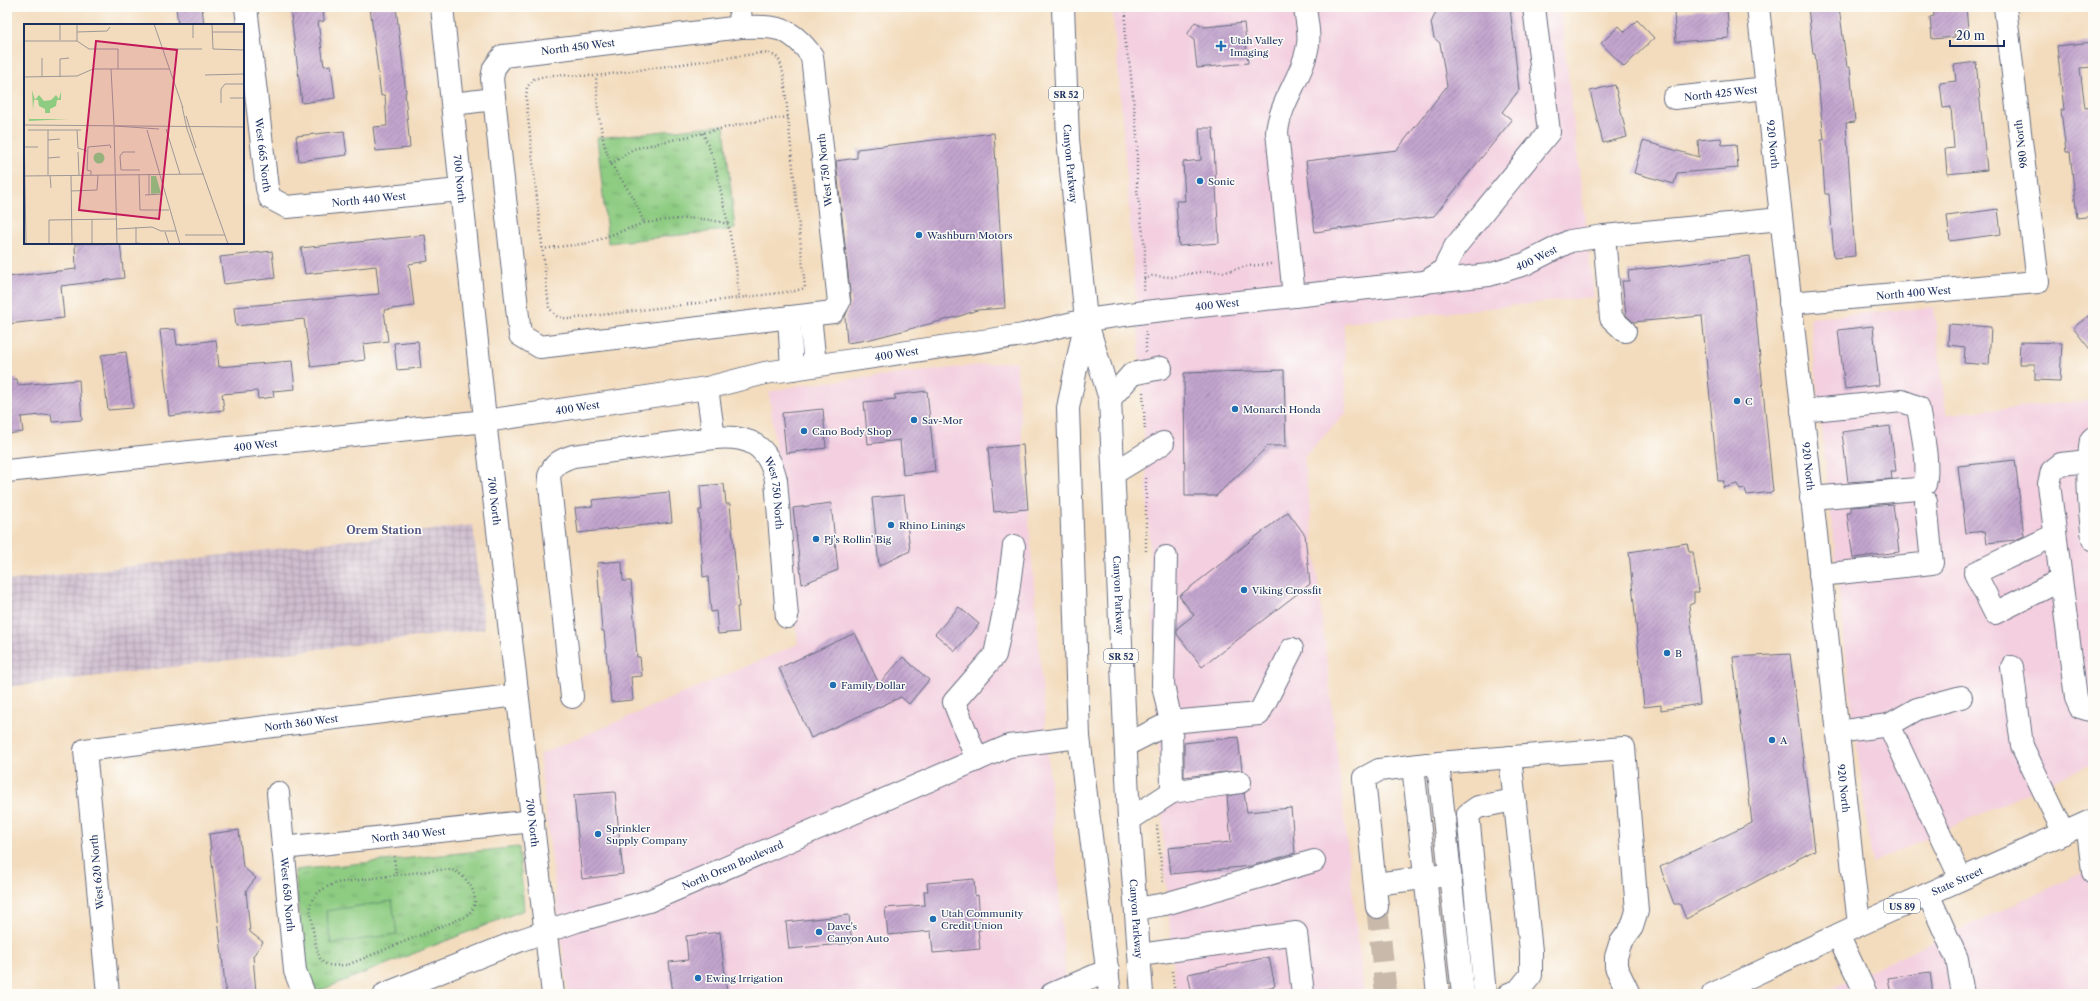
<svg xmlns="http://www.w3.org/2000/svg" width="2100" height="1001" font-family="'Libre Caslon Text',serif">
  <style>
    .built { fill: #f3cfdf }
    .industrial { fill: url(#industrial-grid) }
    .grass { fill: url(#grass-tufts); stroke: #547e70 }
    .pitch { fill: #8ecc82; stroke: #547e70 }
    .building { fill: url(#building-hatch) }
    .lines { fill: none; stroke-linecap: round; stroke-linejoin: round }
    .minor-tunnel { stroke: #c8b9aa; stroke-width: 22; stroke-dasharray: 22 11; stroke-linecap: butt }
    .minor-casing { stroke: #676c7f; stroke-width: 24 }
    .major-casing { stroke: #676c7f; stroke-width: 24 }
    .highway-casing { stroke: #676c7f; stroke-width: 24 }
    .path { stroke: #676c7f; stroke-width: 2.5; stroke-dasharray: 1 3; stroke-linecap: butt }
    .minor { stroke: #fff; stroke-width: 22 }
    .major { stroke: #fff; stroke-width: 22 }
    .highway { stroke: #fff; stroke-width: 22 }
    .poi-dot { fill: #1f6fb2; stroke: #fdfcf7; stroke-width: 1.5 }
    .labels { text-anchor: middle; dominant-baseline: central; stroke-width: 3; stroke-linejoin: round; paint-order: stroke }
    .shield { fill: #fdfcf7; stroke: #5f6c8c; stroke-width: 1 }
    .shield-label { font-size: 9px; font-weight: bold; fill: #1b2f5e }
    .poi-label { font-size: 10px; fill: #1b2f5e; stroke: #fdfcf7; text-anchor: start }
    .street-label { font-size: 10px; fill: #1b2f5e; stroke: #fdfcf7 }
    .neighbourhood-label { font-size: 11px; font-weight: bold; fill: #565885; stroke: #fdfcf7 }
    .inset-road { fill: none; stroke: #9d9797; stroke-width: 1 }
    .view { fill: #c2185b; fill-opacity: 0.15; stroke: #c2185b; stroke-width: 2 }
    .inset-edge { fill: none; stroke: #1b2f5e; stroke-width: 2 }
  </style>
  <defs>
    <pattern id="industrial-grid" width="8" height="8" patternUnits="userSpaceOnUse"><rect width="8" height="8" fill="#cfbdce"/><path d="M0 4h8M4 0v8" fill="none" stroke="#a79aaa"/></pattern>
    <pattern id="grass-tufts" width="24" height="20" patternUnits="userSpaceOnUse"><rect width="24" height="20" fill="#8ecc82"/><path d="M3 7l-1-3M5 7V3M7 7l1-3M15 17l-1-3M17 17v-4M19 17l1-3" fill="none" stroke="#73a66e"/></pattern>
    <pattern id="building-hatch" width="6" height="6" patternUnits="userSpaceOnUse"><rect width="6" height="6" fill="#c3a5ce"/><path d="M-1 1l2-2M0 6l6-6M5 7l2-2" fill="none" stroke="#9e87aa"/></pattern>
  </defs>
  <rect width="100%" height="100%" fill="#fdfcf7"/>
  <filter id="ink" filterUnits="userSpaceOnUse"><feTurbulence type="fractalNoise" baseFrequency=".025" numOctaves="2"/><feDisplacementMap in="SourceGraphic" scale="8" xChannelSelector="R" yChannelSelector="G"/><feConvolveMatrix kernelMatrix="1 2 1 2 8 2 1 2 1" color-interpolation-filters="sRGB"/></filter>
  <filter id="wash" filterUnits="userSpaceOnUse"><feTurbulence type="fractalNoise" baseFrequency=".012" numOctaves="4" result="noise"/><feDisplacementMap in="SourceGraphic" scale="16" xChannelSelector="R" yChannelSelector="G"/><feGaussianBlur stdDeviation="0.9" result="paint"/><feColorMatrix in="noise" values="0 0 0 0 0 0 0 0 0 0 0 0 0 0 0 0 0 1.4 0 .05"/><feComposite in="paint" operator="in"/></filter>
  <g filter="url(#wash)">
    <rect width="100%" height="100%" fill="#f3dcbd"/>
    <!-- built -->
    <path class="built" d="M1112,7H1560L1594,297L1344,323L1346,413L1304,457L1364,994H1176L1165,878L1141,370L1120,90Z
      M1934,307L1946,414L2093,400V763L1872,863L1850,694L1810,318Z
      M1016,361L1067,994H568L539,755L798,644L769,392L800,385Z
      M2093,868V994H1820Z"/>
    <!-- industrial -->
    <path class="industrial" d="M473,525L484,629L7,687V581Z"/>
    <!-- grass -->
    <path class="grass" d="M724,125L735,229L608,243L597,138Z
      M519,847L524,910L316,992L303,961L295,870Z"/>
    <!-- pitch -->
    <path class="pitch" d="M392,901L397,934L331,944L326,911Z"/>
    <g id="blocks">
      <!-- building -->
      <path class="building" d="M176,7H202L204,25H178Z
        M290,7H323L324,21L318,22L324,66L331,65L335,98L302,103Z
        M370,7H396L406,93H405L410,148L376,151L373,127L387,126L385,95L381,96Z
        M1435,7H1510L1519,90L1502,112L1512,120L1434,216L1315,232L1306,161L1397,150L1447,86L1440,43L1434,38L1431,23L1435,14Z
        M1808,7H1839L1847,67H1850L1855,122L1846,123L1855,256L1834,258L1829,194H1825L1821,140H1824L1815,54H1813Z
        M1933,7H1966L1968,30L1954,31L1955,37L1932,39L1930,17L1934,16Z
        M1727,8L1729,38L1676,42L1674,12Z
        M1637,20L1654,38L1624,67L1601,43L1619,26L1625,32Z
        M1195,22L1205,27L1244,23L1248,63L1197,68L1194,40L1187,35Z
        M2093,42V67L2080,68L2085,108L2093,107V216L2077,218L2070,152H2066L2061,110H2064L2057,46Z
        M1976,62L1987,170L1947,174L1945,149L1954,148L1951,107L1943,108L1940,83L1956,81L1954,65Z
        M1615,85L1627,137L1603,143L1590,91Z
        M1199,128H1213L1219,243L1179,246L1176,201H1185L1183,162L1201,160Z
        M344,131L347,155L299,161L296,136Z
        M994,133L1005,308L977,310L960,316L867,340L847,343L845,317L851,301L836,161L857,158V149Z
        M1721,138L1722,145L1736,144L1738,168L1677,173L1674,184L1634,173L1643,141L1699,157L1698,140Z
        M1998,209L2001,234L1950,241L1947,216Z
        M425,235L428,261L409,264L414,306L384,310L388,341L363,344L365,360L311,367L304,319L236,326L234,307L379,294L376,266L305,274L301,248Z
        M75,243H120L124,278L61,286L64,318L7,324V277L76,269Z
        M272,251L275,278L224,284L220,257Z
        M1750,256L1773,492L1747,495L1745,489L1740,490L1737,484L1723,488L1724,481H1718L1702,316L1633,322L1626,315L1622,281H1629L1628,271Z
        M2093,312V353L2073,328Z
        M1949,324L1991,327L1989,365L1964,363L1965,347L1948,345Z
        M1873,326L1879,385L1845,389L1838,330Z
        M175,329L177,345L216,340L219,367L292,361L295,389L273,391L274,397L258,399L257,391L222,394L224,410L169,416L160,330Z
        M418,341L421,368L397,370L394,343Z
        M2020,342L2062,343L2060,381L2035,380V364H2019Z
        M126,352L133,408L108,410L101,355Z
        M1284,370L1286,446H1268L1216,496H1185L1184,373Z
        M17,379L18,385L79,380L82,420L52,422L51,414L21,417L23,432L7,434V380Z
        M927,391L935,471L903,475L900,440L868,444L864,402L896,399L894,395Z
        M823,409L826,448L786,453L782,413Z
        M1890,426L1896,471H1891L1892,479L1848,482L1842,432Z
        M1023,445L1028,509L994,512L988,448Z
        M2015,460L2024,536L2015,540L1987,543L1985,531L1966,533L1958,466Z
        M724,484L726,504H730L739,607H737L739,632L718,634L716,611L711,612L708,576L703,577L699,510H702L700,486Z
        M669,492L672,522L578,533L575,508L593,506L592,500Z
        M904,495L910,551L879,566L872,498Z
        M831,503L838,570L802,584L793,508Z
        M1893,504L1899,552L1853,558L1847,513H1851V507Z
        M1288,512L1305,535L1310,584L1202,667L1177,634V628L1194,615L1179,596Z
        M1687,543L1689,552H1693L1699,592H1694V603L1689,605L1700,704L1661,710V705L1644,707L1629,552Z
        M622,561L623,581H631L637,657H640L642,676L631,677L633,700L611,702L604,631H602L597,563Z
        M959,607L979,624L955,651L935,634Z
        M855,633L879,684L903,657L929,680L909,704L901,697L811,738L779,668Z
        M1790,654L1815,850L1686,919L1680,904H1674L1660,867L1752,823L1733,657Z
        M1238,737L1242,770L1184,777V743Z
        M615,792L623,874L582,879L574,795Z
        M1244,793L1247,812L1291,808L1295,853L1251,866L1171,874L1168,848L1231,842L1227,796Z
        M239,830L243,867L256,878L246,891L250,932L263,942L253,956L256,993L226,994L209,834Z
        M974,879L975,896L978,895L981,930H978L980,949L933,953L931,931L888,935L885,908L925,905L924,891H928L927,883Z
        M849,915L852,943L789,949L786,922Z
        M720,932L727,994H673L669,962L688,960L686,936Z
        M1269,957L1275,986L1236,994H1192L1188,974Z
        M1930,972L1933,994H1891L1888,978Z"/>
    </g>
  </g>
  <g filter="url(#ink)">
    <use href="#blocks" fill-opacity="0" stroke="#676c7f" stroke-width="1"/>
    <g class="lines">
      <!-- minor-tunnel -->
      <path class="minor-tunnel" d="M1377,907L1386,994"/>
      <defs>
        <g id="minor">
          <path id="s1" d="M246,7L267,188L270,198L287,207L460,190"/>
          <path id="s2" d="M442,7L487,438L553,994"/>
          <path d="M740,7L741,27"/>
          <path id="s3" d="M1758,7L1859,925"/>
          <path d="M741,27C777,26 790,26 812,56L839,302L833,312L540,347L520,335L492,79L494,68L503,56Z"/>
          <path id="s4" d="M1674,98L1767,88"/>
          <path d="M453,104L494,99"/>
          <path d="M1604,236L1611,318L1625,331"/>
          <path d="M1424,283L1443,271L1455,247L1549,132L1534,7"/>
          <path d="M1294,296L1277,132C1280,101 1304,75 1308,44C1310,33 1306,19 1305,7"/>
          <path id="s5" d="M1790,303L2038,282L2005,7"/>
          <path d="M810,315L815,365"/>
          <path d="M789,317L792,369"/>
          <path id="s6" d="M1086,320L1145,312L1489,275L1525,264L1570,241L1604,236L1781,219"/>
          <path d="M707,388L714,438"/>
          <path d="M1110,399L1132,374L1161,368"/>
          <path d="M1802,411L1902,401L1918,407C1921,429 1930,462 1925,484L1917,489L1811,498"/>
          <path d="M2093,438L2091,440C2086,473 2089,506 2093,539"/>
          <path d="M2088,461L2061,464L2052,471L2049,484L2076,698L2080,707L2093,711"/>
          <path d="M1114,473L1163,443"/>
          <path d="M2055,535L1975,573L1995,613L2061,580"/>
          <path d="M1166,557L1163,685L1171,722L1172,792L1240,782"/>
          <path d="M1820,575L1932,563L1926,502"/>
          <path d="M2012,667L2022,746L2064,833"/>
          <path id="s7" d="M572,697L549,476C554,463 561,460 573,456L714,438C749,435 768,445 776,480L787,617"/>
          <path d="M1889,725L1917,709L1961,697"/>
          <path d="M1837,732L1889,725L1961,879"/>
          <path d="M1126,745L1171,722L1259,714L1292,649"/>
          <path d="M977,760L954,702L995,655L1008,592L1014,546"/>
          <path d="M1413,766L1438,994"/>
          <path id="s8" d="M278,793L295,971L304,994"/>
          <path d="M1129,820L1172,792"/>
          <path d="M2087,823L2093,872"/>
          <path id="s9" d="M283,848L533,821"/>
          <path d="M1375,884L1439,876"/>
          <path d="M1928,894L1957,959L1963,994"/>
          <path d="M1377,907L1364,778L1379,770L1427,764"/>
          <path d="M1136,909L1165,904L1314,861"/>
          <path d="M1838,935L1866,994"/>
          <path d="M1140,955L1296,933L1303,994"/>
          <path id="s10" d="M108,994L85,750L517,695"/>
          <path id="s11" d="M385,994L521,940L577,921L649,901L1009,746L1079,737"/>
          <path d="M1052,994L1108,970"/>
          <path d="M1463,994L1438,763L1624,748L1637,911L1632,927L1620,944L1616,957V967L1629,994"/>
          <path d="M1485,994L1468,814L1478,807L1514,800"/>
          <path d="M1509,994L1518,991L1531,975V951L1510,757"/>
        </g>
        <g id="major">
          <path id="s12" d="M7,471L486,421L707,388L765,373L1023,335L1086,320"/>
          <path id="s13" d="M1713,994L1859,925L2093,820"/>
        </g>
        <g id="highway">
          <path id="s14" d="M1063,7L1068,139L1086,320L1110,399L1129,820L1142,994"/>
          <path d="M1085,324L1068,408L1079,737L1110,994"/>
        </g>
      </defs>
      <!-- minor casing -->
      <use href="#minor" class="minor-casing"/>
      <!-- major casing -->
      <use href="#major" class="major-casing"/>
      <!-- highway casing -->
      <use href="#highway" class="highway-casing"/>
      <!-- path -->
      <path class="path" d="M1126,7L1125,43L1130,67L1137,135V190L1145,249L1144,292
        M761,53C780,54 780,60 784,77L805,288L795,291L568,319L557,316L549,308L526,99L527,87L534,79L551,75L596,76Z
        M703,133L714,160L728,224
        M611,164L633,149L746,123L788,117
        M644,223C675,219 698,215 728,224L736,267L739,298
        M542,249L589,243L644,223L633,197L611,164L604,144L598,112L596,76
        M1144,279L1152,276L1172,277L1205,271L1225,272L1247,266L1271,264
        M1146,331V352
        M1143,392L1145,431
        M1146,551V476
        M1157,825L1163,884
        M394,856L396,875C407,874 444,868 452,870C462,873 471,884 474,894C477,905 473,910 465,917L347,965C339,965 327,968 321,960C316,953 309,911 311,903C315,892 327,886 337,883L396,875
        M1172,971L1175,994"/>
      <!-- minor -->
      <use href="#minor" class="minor"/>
      <!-- major -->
      <use href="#major" class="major"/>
      <!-- highway -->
      <use href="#highway" class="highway"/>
    </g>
  </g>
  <!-- markers -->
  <g class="poi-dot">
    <path d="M1219 40h4v4h4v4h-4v4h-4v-4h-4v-4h4z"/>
    <circle cx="1200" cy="181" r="4"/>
    <circle cx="919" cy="235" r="4"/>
    <circle cx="1737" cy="401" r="4"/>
    <circle cx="1235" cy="409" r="4"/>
    <circle cx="914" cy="420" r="4"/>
    <circle cx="804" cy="431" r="4"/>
    <circle cx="891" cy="525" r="4"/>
    <circle cx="816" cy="539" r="4"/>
    <circle cx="1244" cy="590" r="4"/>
    <circle cx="1667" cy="653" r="4"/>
    <circle cx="833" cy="685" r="4"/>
    <circle cx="1772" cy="740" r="4"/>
    <circle cx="598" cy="834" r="4"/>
    <circle cx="933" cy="919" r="4"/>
    <circle cx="819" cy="932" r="4"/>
    <circle cx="698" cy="978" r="4"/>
  </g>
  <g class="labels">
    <!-- shield labels -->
    <g class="shield">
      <rect x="1049" y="87" width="34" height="14" rx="3"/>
      <rect x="1104" y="649" width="34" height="14" rx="3"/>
      <rect x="1884" y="899" width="36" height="14" rx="3"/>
    </g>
    <g class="shield-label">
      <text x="1066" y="94">SR 52</text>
      <text x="1121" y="656">SR 52</text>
      <text x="1902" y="906">US 89</text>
    </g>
    <!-- poi labels -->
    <g class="poi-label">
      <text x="1230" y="40">Utah Valley<tspan x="1230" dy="12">Imaging</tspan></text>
      <text x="1208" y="181">Sonic</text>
      <text x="927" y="235">Washburn Motors</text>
      <text x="1745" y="401">C</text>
      <text x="1243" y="409">Monarch Honda</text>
      <text x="922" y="420">Sav-Mor</text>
      <text x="812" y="431">Cano Body Shop</text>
      <text x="899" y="525">Rhino Linings</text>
      <text x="824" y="539">Pj's Rollin' Big</text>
      <text x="1252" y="590">Viking Crossfit</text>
      <text x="1675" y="653">B</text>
      <text x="841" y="685">Family Dollar</text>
      <text x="1780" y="740">A</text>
      <text x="606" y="828">Sprinkler<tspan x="606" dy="12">Supply Company</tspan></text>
      <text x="941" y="913">Utah Community<tspan x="941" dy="12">Credit Union</tspan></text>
      <text x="827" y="926">Dave's<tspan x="827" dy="12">Canyon Auto</tspan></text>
      <text x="706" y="978">Ewing Irrigation</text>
    </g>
    <!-- street labels -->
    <g class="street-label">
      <text transform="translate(578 47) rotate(-7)">North 450 West</text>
      <text stroke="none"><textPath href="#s4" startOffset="47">North 425 West</textPath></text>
      <text stroke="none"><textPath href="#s3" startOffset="138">920 North</textPath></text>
      <text transform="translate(2021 144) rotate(-97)">980 North</text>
      <text stroke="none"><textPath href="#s1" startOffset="149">West 665 North</textPath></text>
      <text stroke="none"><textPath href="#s14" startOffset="157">Canyon Parkway</textPath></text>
      <text transform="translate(825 170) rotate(-96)">West 750 North</text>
      <text stroke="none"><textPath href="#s2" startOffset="173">700 North</textPath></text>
      <text stroke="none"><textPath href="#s1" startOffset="294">North 440 West</textPath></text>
      <text stroke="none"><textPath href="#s6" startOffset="456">400 West</textPath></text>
      <text stroke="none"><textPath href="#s5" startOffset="124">North 400 West</textPath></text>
      <text stroke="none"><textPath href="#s6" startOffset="132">400 West</textPath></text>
      <text stroke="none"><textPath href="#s12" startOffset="898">400 West</textPath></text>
      <text stroke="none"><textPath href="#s12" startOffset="574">400 West</textPath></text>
      <text stroke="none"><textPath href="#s12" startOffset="250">400 West</textPath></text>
      <text stroke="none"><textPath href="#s3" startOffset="462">920 North</textPath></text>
      <text stroke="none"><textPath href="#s7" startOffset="494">West 750 North</textPath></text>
      <text stroke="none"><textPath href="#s2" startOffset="497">700 North</textPath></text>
      <text stroke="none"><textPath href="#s14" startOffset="593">Canyon Parkway</textPath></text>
      <text stroke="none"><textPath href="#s10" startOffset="463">North 360 West</textPath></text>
      <text stroke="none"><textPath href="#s3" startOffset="786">920 North</textPath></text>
      <text stroke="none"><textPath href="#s2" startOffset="821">700 North</textPath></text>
      <text stroke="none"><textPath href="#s9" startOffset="126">North 340 West</textPath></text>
      <text stroke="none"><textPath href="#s11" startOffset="371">North Orem Boulevard</textPath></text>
      <text transform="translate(97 872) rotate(-95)">West 620 North</text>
      <text stroke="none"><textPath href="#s13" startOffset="269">State Street</textPath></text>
      <text stroke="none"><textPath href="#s8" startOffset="102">West 650 North</textPath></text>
      <text stroke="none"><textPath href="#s14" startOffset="917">Canyon Parkway</textPath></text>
    </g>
    <!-- neighbourhood labels -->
    <g class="neighbourhood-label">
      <text x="384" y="530">Orem Station</text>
    </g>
  </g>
  <!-- overview -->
  <g transform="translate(24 24)">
    <rect width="220" height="220" fill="#f3dcbd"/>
    <path d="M8,66L11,76L15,71L20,77L27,76L32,71L35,75L37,67V76H33L32,82L26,85V89H33H12H21V85L15,82L14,76H10L9,86ZM4,88L5,95H44L5,97ZM69.5 134a5.5 5.5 0 1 1 11 0a5.5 5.5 0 1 1-11 0ZM127,152H132L137,169L127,170Z" fill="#8ecc82"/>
    <path class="inset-road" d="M36,0V16M53,0V17M130,0L159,84M188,0L189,25L220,26M53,8L83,7L86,3M188,8H220M169,14V0H175M0,17H53M53,17L65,25H94V45M0,18V60M139,25H178M18,34V53M87,45L90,101M181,51L220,50M0,53L53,52L69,45H145M36,53V35L45,34M206,74H220M197,79V65L201,60H220M158,82L163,105L204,220M162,92L172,124M0,101L2,220M0,101L220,103M90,102L93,220M91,102L135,105M142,105L156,150M4,106H57M24,106V151M53,106L54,124L63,127M123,106L156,220M24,116L36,115M0,123H14M54,128L55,151M96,132L97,146H116M96,132L99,128H111M24,134L36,133M125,150V171M26,151L27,164M47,151L48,220M67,151V147L63,146L64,123L86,121L87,124M115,151L116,186H145M0,152L180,150M47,167L73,166L74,151M121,171L139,170M68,195V220M112,203V219L123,220M93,205L128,203L137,207H152M141,208L145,220M161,211H201M25,220V196L93,195"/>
    <path class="view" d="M72,17L153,26L135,195L55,186Z"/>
    <rect width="220" height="220" class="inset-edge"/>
  </g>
  <!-- margin -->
  <rect width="2100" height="1001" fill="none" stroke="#fdfcf7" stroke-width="24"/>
  <!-- scale -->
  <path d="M1950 40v6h54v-6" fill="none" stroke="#1b2f5e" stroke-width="2"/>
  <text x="1956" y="40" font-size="12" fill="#1b2f5e" stroke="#fdfcf7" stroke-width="3" paint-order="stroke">20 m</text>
</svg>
